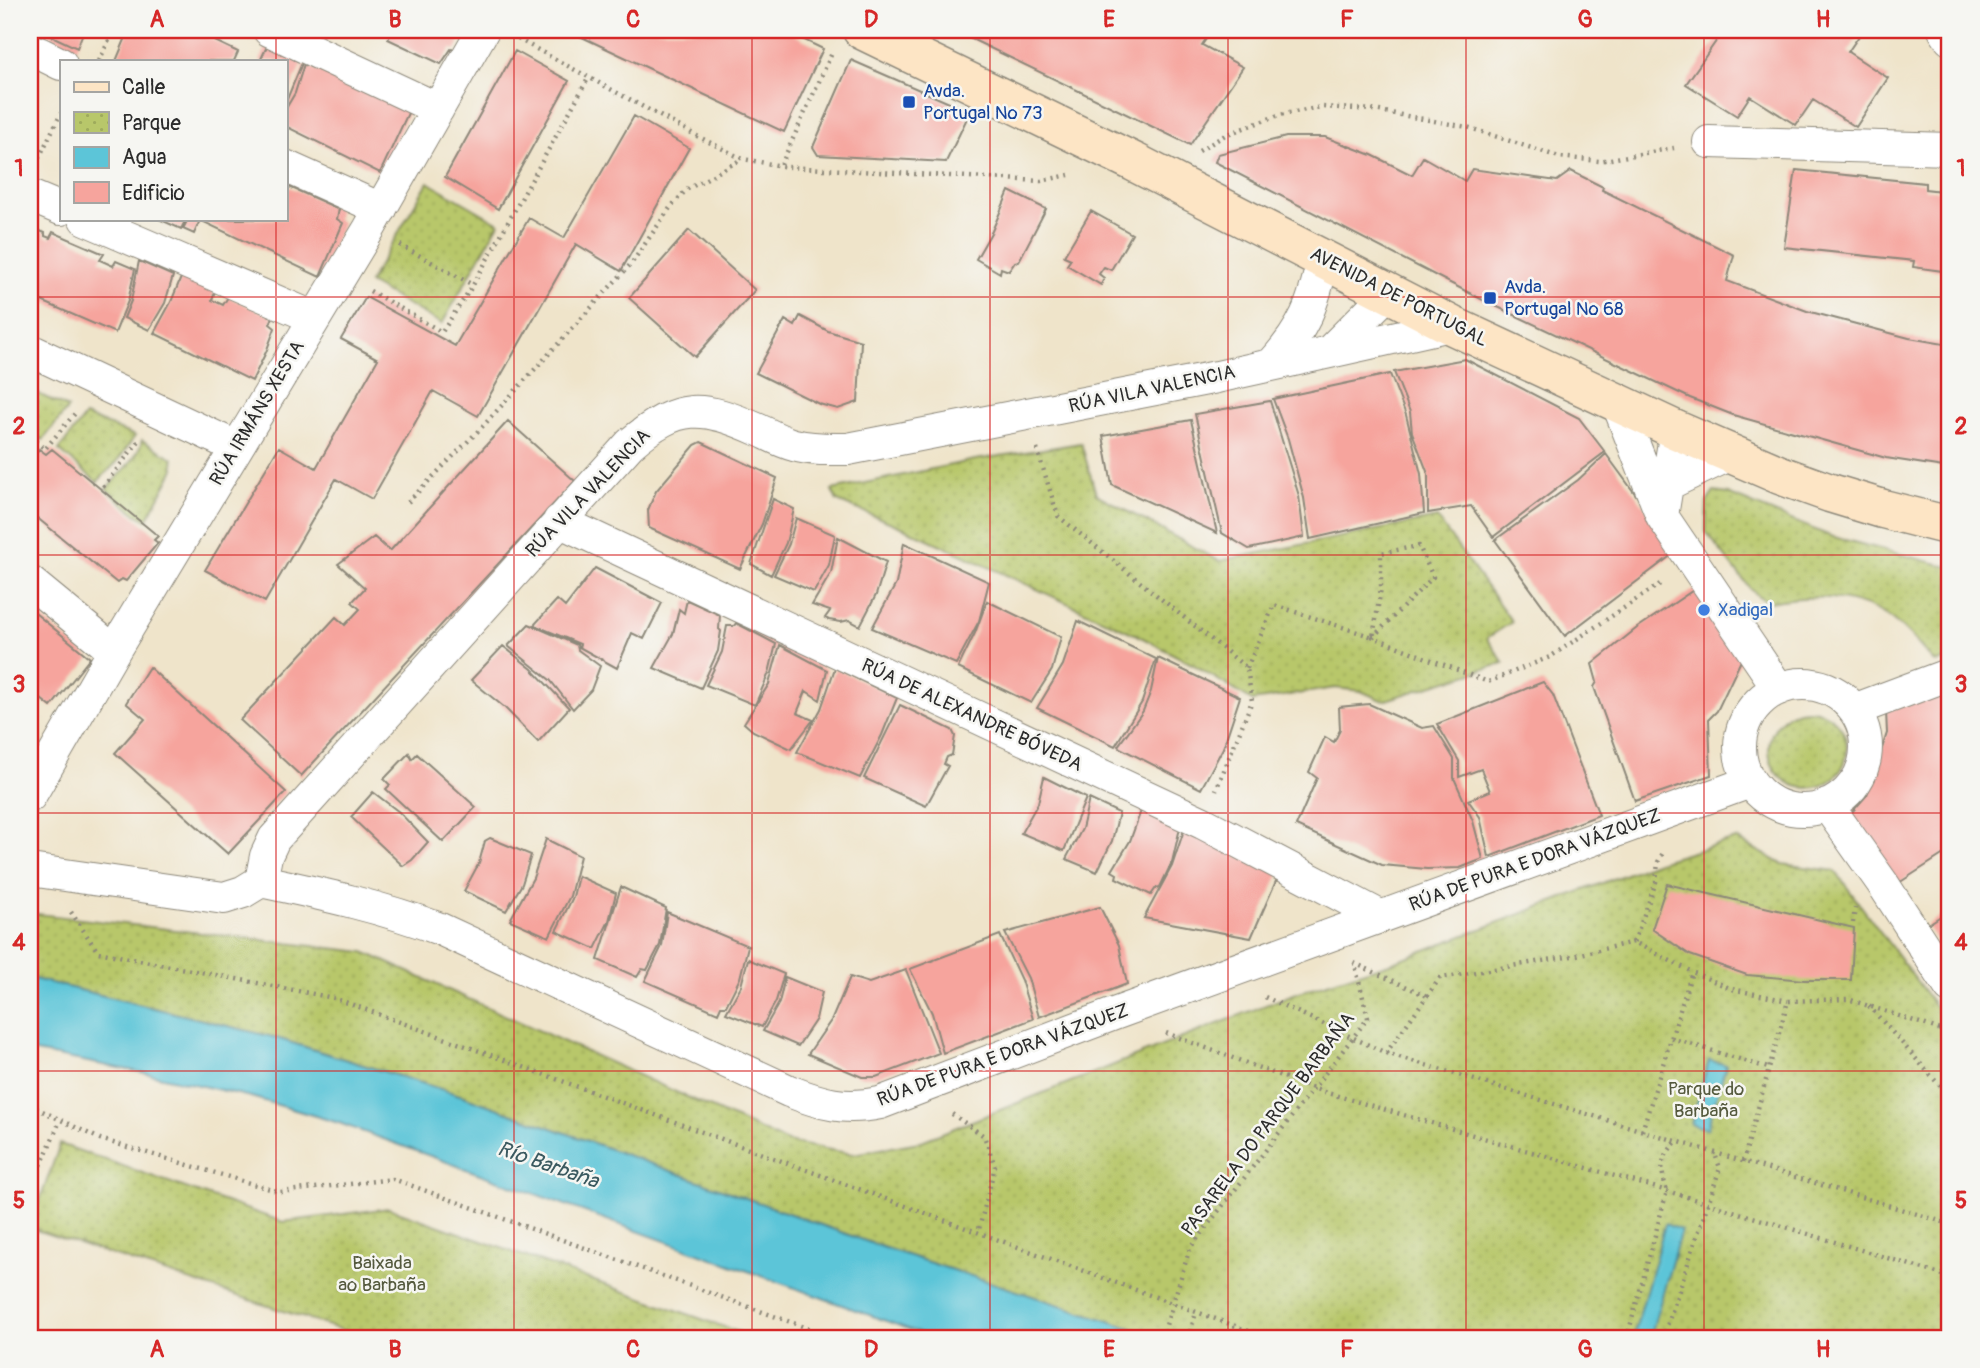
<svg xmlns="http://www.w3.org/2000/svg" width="1980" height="1368" font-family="Pangolin,sans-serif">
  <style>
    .park { fill: url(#park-dots); stroke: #72794a; stroke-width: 2 }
    .water { fill: #5cc5d8; stroke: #447882; stroke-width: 2 }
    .building { fill: #f6a49d }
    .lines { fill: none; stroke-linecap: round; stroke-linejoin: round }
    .street-casing { stroke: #8d887a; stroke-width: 34 }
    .secondary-casing { stroke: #8d887a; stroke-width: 41 }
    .path { stroke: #8d887a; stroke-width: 4.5; stroke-dasharray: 2 5; stroke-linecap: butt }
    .street { stroke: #fff; stroke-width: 32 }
    .secondary { stroke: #fde5c5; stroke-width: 38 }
    .path-bridge { stroke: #8d887a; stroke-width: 4.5; stroke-dasharray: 2 5; stroke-linecap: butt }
    .grid { fill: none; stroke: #d62828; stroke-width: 2; stroke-opacity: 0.55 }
    .transit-dot { fill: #1a4fb4; stroke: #f6f6f2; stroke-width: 2.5 }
    .shop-dot { fill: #3f7fe0; stroke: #f6f6f2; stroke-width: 2.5 }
    .labels { text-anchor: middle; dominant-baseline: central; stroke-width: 5; stroke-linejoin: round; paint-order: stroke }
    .transit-label { font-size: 19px; fill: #164399; stroke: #f6f6f2; text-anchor: start }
    .street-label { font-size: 19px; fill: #2b2b2b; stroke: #f6f6f2 }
    .shop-label { font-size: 19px; fill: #366cbe; stroke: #f6f6f2; text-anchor: start }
    .park-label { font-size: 19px; fill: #555a3e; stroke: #f6f6f2 }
    .water-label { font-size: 21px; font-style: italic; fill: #3a595f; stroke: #f6f6f2 }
    .neatline { fill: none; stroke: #d62828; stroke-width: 2.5 }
    .grid-label { font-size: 23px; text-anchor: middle; font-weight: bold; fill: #d62828 }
  </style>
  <defs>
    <pattern id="park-dots" width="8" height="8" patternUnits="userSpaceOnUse" patternTransform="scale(1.75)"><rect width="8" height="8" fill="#b8c76a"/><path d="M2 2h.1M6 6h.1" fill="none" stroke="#9eab5c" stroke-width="1.8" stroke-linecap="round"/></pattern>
  </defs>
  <rect width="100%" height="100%" fill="#f6f6f2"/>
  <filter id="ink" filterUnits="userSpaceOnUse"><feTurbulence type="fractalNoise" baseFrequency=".0143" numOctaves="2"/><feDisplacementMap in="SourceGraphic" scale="14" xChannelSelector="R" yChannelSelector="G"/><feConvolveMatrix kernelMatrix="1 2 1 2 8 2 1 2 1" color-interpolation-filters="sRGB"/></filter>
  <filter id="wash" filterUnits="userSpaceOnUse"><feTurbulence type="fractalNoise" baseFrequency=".00686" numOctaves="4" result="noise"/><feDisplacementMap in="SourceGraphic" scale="28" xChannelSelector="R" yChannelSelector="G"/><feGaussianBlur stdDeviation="1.57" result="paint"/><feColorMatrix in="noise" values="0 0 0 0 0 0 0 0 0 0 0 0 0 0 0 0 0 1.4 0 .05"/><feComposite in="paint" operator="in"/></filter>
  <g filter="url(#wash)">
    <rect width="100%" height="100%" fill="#efe4ca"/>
    <!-- park -->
    <path class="park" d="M428,182L499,223L442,324L369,283Z
      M30,390L68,408L43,440L30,432Z
      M85,416L135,436L117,462L97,482L59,450Z
      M142,440L173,458L174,469L147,520L137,515L106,489C118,476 139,458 142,440Z
      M1081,443L1096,494L1219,561L1437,518L1512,622L1487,638L1504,663L1383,701L1361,691L1335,688L1252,701L1194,665L1139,636L904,528L837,501L832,490L975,460Z
      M1714,492L1728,494L1830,536L1950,567V658L1935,663C1922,649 1909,632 1894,621C1857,593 1812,595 1769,602L1757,595L1749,587L1706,532L1707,502Z
      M1769 749a39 39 0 1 1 78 0a39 39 0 1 1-78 0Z
      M1736,839L1782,864L1835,871L1950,1026V1338H1161L882,1247L463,1096L273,1037L30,978V913L364,952L787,1142L853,1154L919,1142L1296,993L1396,961L1658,862Z
      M60,1144L283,1222L389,1208L755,1338H366L30,1228Z"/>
    <!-- water -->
    <path class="water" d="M30,978L273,1037L463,1096L882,1247L1161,1338H933L339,1123L251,1097L145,1073L30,1051Z
      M1709,1060L1726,1065L1707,1129L1691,1124Z
      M1665,1224L1681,1230L1650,1338H1633Z"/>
    <g id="blocks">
      <!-- building -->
      <path class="building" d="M39,30H84L77,48Z
        M129,30H192L238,52L234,61H116Z
        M393,30H465L456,50L451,49L441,64L388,39Z
        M567,30H784L823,49L784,132Z
        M953,30H1212L1202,45L1243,67L1190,145Z
        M1724,30H1863L1848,52L1888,78L1856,127L1813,100L1796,125L1750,96L1737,116L1686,84Z
        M267,46L302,63L285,104V61H260Z
        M515,51L569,81L498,209L445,177Z
        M851,60L970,112L946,162L818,155L813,147Z
        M304,64L409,111L380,173L285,126V110L295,93Z
        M634,116L689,148L621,271L576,244L478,416L433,391L372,499L336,479L265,602L205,570L279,447L316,468L378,359L341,339L366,297L455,346L529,218L564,238Z
        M1286,137H1325L1372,155L1412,175L1423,157L1465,181L1472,169L1557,181L1571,171L1603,187L1602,190L1734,255L1727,281L1807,311L1909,338L1950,345V468L1886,458L1733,415L1690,398L1485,301L1215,162L1218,154Z
        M1796,170L1925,183V189L1950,192V272L1913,267L1914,261L1784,247Z
        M285,185L339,209L337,219L343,223L320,277L200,220L194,234L183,229L188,219H285Z
        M1009,191L1046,209L1019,261L1015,262L1009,271L1001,268L1000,273L976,259L992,231Z
        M1091,211L1132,234L1111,270L1104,267L1099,274L1104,278L1101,285L1067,265L1071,259L1064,256Z
        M159,219H186L181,229Z
        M30,227L45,233V236L50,238L53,232L104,254L100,260L113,266L116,261L135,269L128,301L115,333L30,296Z
        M689,230L755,290L695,357L629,298Z
        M139,261L173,276L165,303L149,330L124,318L131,301Z
        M182,275L215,291L212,300L223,305L228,297L273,317L270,324L275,328L266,352L252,381L154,333L171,302Z
        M800,316L828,331L861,341L858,402L838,409L819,404L756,373L785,320L795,326Z
        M1465,359L1579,418L1605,452L1493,537L1471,506L1428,513V474L1412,432L1410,412L1394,372Z
        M1390,374L1406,415L1421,474L1424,513L1310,539L1304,498L1288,439L1273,399Z
        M1270,401L1299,496L1304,537L1249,549L1222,533L1195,414Z
        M1191,420L1217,533L1112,485L1103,436Z
        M508,421L575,481L301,776L240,720L336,617L345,625L360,609L352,602L365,588L338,564L374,537L390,551Z
        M701,442L777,478L762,524L740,569L649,528L648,510L656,491L695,445Z
        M39,449L46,454L52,449L158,536L154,540L158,543L126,581L122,579L117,583L30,512V461Z
        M1606,454L1677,551L1565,636L1495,540L1578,480Z
        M773,499L794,509L786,543L771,575L751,564Z
        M796,518L835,535L829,565L814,592L774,575L789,544Z
        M838,537L886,562L876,595L860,626L849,620L841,622L829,620L825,618L830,611L812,605L831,573Z
        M904,543L989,582L979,621L956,664L872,628L896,584Z
        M595,568L662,603L644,639L632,633L617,668L579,647L580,644L534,625L557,600L565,607Z
        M1701,585L1745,652L1717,711L1709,719L1711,775L1635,801L1594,687L1597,682L1592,664L1637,628Z
        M687,600L720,615L719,629L721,631L718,651L701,688L654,668L673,634L679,609L684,613Z
        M987,601L1061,637L1052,670L1031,703L958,668L975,633Z
        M30,609L90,658L51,707L30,690Z
        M1078,621L1156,659L1142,702L1115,746L1037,708L1063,665Z
        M736,623L776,644L769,673L755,705L706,685L722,652L727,626H734Z
        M529,624L577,645L578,650L600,666L591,690L573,709L550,680L508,646Z
        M780,645L827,670L820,700L806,691L797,713L813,720L791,749L753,731L744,723L769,684Z
        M503,646L532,669L569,708L538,742L505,708L471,680Z
        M1158,658L1240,697L1223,748L1201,789L1120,748L1118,746L1143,711L1151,691Z
        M149,667L286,792L228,854L115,753L145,719L126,703Z
        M835,668L897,698L882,735L860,778L797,752L821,709Z
        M1543,682L1553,695L1599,815L1489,857L1480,817L1468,800L1490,791L1481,769L1459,777V761L1437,724Z
        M1950,691V850L1891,888L1845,820L1867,795L1887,733L1886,711Z
        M1369,704L1422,728L1434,726L1454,759V778L1473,821L1483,859L1460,868L1427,869L1382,865L1296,826L1317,778L1309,772L1325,737L1334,742L1340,730L1339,707Z
        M900,705L952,730L955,736L952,755L947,757L944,764L948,766L926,806L864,778Z
        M409,753L412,759L417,754L476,807L443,842L386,789L390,785L384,779Z
        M1044,777L1086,798L1064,851L1021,833L1038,803Z
        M373,792L399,812L428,842L412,860L403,866L351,817Z
        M1089,799L1119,813L1112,841L1097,872L1066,859L1082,829Z
        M1142,808L1180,828L1172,862L1160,887L1156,888L1151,895L1116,878L1117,874L1112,871L1130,841Z
        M1184,830L1280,872L1251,938L1144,918L1172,866Z
        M490,838L531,855L522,884L506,911L464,891L479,863L485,841Z
        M546,839L580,856L570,896L549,937L510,920L533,878Z
        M578,876L616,893L609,921L595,949L556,931L573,897Z
        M1667,884L1854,928L1851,980H1804L1747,975L1690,955L1652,929Z
        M621,887L666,908L660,945L647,970L642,969L637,977L598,960Z
        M1100,907L1119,945L1127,984L1039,1017L1028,978L1005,933Z
        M1950,910V962L1927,925Z
        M667,912L748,946L740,978L726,1006H721L718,1013L645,981L662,946Z
        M1000,935L1021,980L1033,1019L943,1053L932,1013L910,969Z
        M748,959L784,974L776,1001L762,1027L726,1013L741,986Z
        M906,970L939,1053L876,1077H862L808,1054L832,1019L850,977L869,983Z
        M785,977L822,992L816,1019L798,1046L763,1031L779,1003Z"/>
    </g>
  </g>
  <g filter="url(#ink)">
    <use href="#blocks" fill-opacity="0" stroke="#8d887a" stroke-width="2"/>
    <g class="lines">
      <defs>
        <path id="street" d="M269,30L438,109
          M1944,30L1950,39
          M39,53L61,64
          M1709,142L1950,149
          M285,166L381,209
          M30,196L61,209
          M85,219L315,318
          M30,350L236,447
          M1331,350L1388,293
          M1273,363C1305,327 1313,306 1323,259
          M1617,402L1662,516L1779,689
          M1668,484L1731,454
          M1662,516L1676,430
          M559,521L1203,823L1380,916
          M30,582L114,651
          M1740 747a63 63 0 1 1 126 0a63 63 0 1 1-126 0Z
          M1854,710L1950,674
          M30,796L114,651L369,229L483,30
          M1827,805L1883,884L1950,987
          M30,870L224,898L243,892L261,881L266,856L274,839L630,444C679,402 702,405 759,430C770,435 782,442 794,445C812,450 830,449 848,449L1217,377L1451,325
          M261,881C322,894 382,907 440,929L789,1091C822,1104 844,1110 880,1103L1114,1014L1750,782"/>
        <path id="secondary" d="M862,30L1134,162L1451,325L1676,430L1780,475L1830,493L1883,509L1950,526"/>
      </defs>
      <!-- street casing -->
      <use href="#street" class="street-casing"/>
      <!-- secondary casing -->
      <use href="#secondary" class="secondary-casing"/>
      <!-- path -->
      <path class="path" d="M518,39L697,136L743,159L788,167L1041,181L1069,175
        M99,61L114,30
        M1199,151L1225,135L1279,115L1322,107L1374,110L1467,127L1559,157L1599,161L1674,148
        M36,164L61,113
        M781,165L832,53
        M400,245L473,285L589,77
        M370,291L442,332L473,285
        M30,437L45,449L77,411
        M1037,449L1058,516L1247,668L1252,701L1216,790
        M103,487L139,441
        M408,502L483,426L631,264L670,208L686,190L742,159
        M1247,668L1274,605L1373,637L1381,588V553L1419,546L1433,577L1373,637L1488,682L1550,657L1663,582
        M71,912L98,952L334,998L1268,1338
        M1853,923L1855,908
        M1634,942L1656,882L1658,862L1664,851
        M1354,963L1427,996
        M1265,997L1386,1053L1950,1224
        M1869,1006L1950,1097
        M1166,1033L1324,1092L1667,1191L1950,1277
        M1671,1038L1768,1068
        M1386,1053L1440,978L1572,956L1634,942L1692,972L1732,989L1788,1001
        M30,1105L100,1139L280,1192L393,1179L835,1338
        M952,1114L984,1136L995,1166L978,1233
        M1642,1131L1692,972
        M1743,1162L1788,1001L1848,999L1950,1033
        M30,1191L60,1121
        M1188,1338L1196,1313
        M1627,1338L1667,1191C1660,1167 1659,1161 1676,1142
        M1663,1338L1720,1168L1715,1154"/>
      <!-- street -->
      <use href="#street" class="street"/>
      <!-- secondary -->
      <use href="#secondary" class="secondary"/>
      <!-- path-bridge -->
      <path class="path-bridge" d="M1162,1338L1190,1248L1368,1018L1355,965"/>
    </g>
  </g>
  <!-- grid -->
  <path class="grid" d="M276,30V61M514,30V1338M752,30V1338M990,30V1338M1228,30V1338M1466,30V1338M1704,30V1338M276,219V1338M30,297H1950M30,555H1950M30,813H1950M30,1071H1950"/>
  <!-- markers -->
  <g class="transit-dot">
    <rect x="902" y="95" width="14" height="14" rx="3.5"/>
    <rect x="1483" y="291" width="14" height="14" rx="3.5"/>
  </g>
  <circle class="shop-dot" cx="1704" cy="610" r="7"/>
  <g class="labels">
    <!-- transit labels -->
    <g class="transit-label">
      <text x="923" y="91">Avda.<tspan x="923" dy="22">Portugal Nº 73</tspan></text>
      <text x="1504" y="287">Avda.<tspan x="1504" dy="22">Portugal Nº 68</tspan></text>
    </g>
    <!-- street labels -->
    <g class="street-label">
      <text transform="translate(1399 297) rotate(27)">AVENIDA DE PORTUGAL</text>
      <text transform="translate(1152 389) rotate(-12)">RÚA VILA VALENCIA</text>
      <text transform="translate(257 413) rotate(-59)">RÚA IRMÁNS XESTA</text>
      <text transform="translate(588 493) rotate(-46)">RÚA VILA VALENCIA</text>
      <text transform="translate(972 715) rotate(25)">RÚA DE ALEXANDRE BÓVEDA</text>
      <text transform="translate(1535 860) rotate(-20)">RÚA DE PURA E DORA VÁZQUEZ</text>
      <text transform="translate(1003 1055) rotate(-20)">RÚA DE PURA E DORA VÁZQUEZ</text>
      <text transform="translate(1268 1124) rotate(-53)">PASARELA DO PARQUE BARBAÑA</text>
    </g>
    <!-- shop labels -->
    <g class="shop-label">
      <text x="1718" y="610">Xadigal</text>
    </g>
    <!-- park labels -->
    <g class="park-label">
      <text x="1706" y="1089">Parque do<tspan x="1706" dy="22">Barbaña</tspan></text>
      <text x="382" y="1263">Baixada<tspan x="382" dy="22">ao Barbaña</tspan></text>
    </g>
    <!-- water labels -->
    <g class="water-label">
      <text transform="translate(548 1165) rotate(19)">Río Barbaña</text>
    </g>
  </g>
  <!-- margin -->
  <rect width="1980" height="1368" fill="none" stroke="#f6f6f2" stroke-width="77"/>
  <!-- legend -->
  <rect x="60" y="60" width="228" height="161" fill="#f6f6f2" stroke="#a5a5a2" stroke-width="2"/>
  <rect x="74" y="82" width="35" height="10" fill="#fde5c5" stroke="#a5a5a2" stroke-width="2"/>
  <text x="122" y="94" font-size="21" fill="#2b2b2b">Calle</text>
  <rect x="74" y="112" width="35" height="21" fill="url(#park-dots)" stroke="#a5a5a2" stroke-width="2"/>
  <text x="122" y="130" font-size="21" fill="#2b2b2b">Parque</text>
  <rect x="74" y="147" width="35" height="21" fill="#5cc5d8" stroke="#a5a5a2" stroke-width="2"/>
  <text x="122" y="164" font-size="21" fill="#2b2b2b">Agua</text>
  <rect x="74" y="182" width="35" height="21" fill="#f6a49d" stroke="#a5a5a2" stroke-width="2"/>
  <text x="122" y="200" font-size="21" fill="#2b2b2b">Edificio</text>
  <rect x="38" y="38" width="1903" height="1292" class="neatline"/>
  <g class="grid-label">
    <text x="157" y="27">A</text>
    <text x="395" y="27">B</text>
    <text x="633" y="27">C</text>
    <text x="871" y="27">D</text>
    <text x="1109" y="27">E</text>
    <text x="1347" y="27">F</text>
    <text x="1585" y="27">G</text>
    <text x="1823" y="27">H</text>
    <text x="19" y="176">1</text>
    <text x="1961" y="176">1</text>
    <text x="19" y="434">2</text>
    <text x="1961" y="434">2</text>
    <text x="19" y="692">3</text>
    <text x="1961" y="692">3</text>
    <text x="19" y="950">4</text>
    <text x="1961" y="950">4</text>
    <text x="19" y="1208">5</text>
    <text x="1961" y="1208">5</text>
    <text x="157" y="1357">A</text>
    <text x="395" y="1357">B</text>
    <text x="633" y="1357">C</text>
    <text x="871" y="1357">D</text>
    <text x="1109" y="1357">E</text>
    <text x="1347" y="1357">F</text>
    <text x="1585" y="1357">G</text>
    <text x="1823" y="1357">H</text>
  </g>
</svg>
